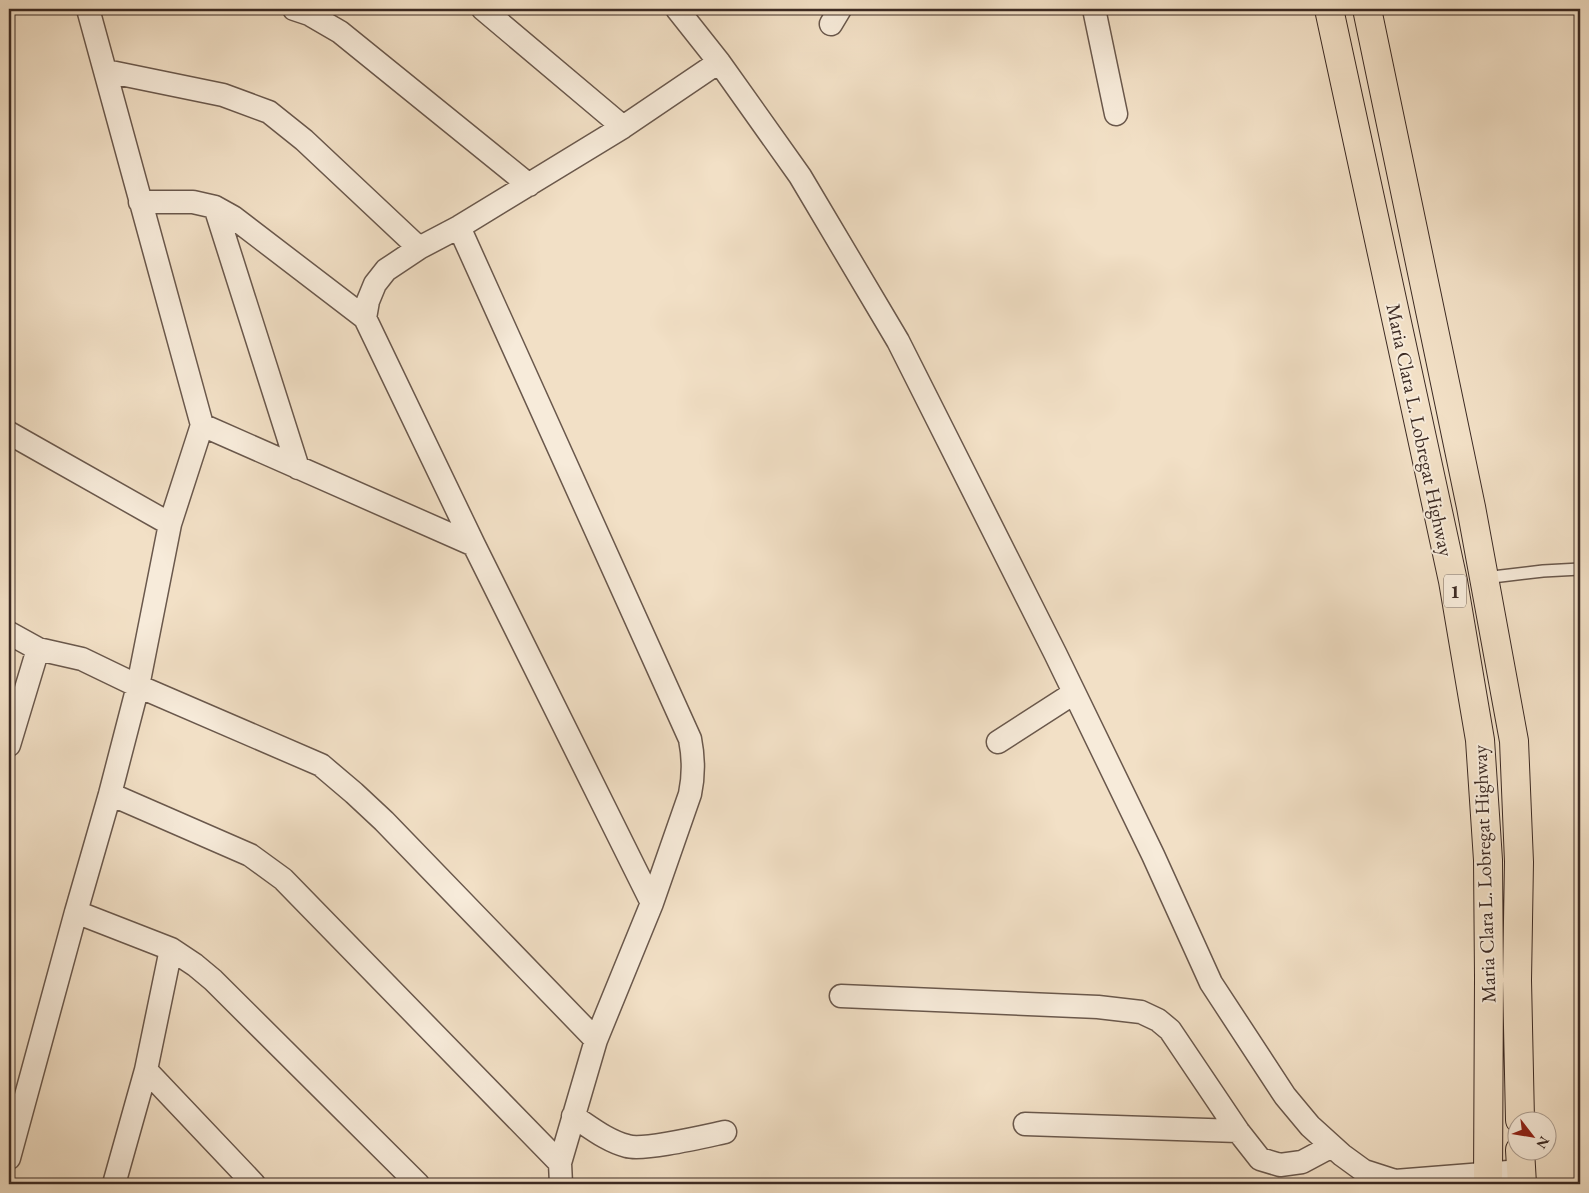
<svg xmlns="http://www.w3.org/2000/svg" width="1589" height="1193" font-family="'EB Garamond',serif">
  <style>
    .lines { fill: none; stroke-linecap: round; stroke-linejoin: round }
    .lane-casing { stroke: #6a584c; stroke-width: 14 }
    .street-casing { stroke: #6a584c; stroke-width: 25 }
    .highway-casing { stroke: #3c2a23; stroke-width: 30 }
    .lane { stroke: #f7ebda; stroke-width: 11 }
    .street { stroke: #f7ebda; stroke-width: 22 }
    .highway { stroke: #f2e0c6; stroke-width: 28 }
    .labels { text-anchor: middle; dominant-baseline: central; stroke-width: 4; stroke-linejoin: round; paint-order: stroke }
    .shield { fill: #f7ebda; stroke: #74645a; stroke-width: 1 }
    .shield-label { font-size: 19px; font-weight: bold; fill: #3c2a23 }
    .street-label { font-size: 20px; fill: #3c2a23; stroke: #f7ebda }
  </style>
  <rect width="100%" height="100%" fill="#f2e0c6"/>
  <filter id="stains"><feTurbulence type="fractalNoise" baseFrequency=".004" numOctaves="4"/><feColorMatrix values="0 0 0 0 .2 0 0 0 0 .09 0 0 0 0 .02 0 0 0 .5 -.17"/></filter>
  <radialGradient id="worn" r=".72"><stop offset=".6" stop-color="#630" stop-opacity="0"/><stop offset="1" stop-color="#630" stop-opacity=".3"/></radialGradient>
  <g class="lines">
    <defs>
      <path id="lane" d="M1484,578L1543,571L1580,569"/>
      <path id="street" d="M88,9L202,425L170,524L138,686L110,794L76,912L171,949L195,965L213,980L418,1184
        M294,9L309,14L340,32L529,185
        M483,9L623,127
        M677,9L719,62L800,176L898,341L1055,653L1153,855L1211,983L1285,1096L1310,1126L1342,1155L1364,1171L1395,1181L1521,1171
        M1094,9L1116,114
        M831,24L840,9
        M106,71L223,95L269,112L304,140L419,248
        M140,202H193L215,207L233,217L365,318L474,545L652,903L596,1040L560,1163L561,1184
        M215,207L298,468
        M459,227L690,739C694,759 694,775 690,794L652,903
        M365,318L368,301L375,284L386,270L419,248L459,227L623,127L719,62
        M202,425L474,545
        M9,433L170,524
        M9,633L38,649
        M998,742L1074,693
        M9,745L38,649L82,659L138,686L321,765L354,793L384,821L596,1040
        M110,794L250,855L283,879L560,1163
        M841,996L1098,1007L1141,1012L1158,1020L1170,1030L1238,1131
        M146,1070L254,1184
        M573,1116C590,1127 607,1141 627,1146C643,1151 706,1136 725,1132
        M1025,1124L1238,1131L1260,1159L1280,1165L1302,1162L1332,1146
        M9,1158L76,912
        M114,1184L146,1070L171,949"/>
      <path id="highway" d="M1329,9L1453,581L1480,740L1488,860L1489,978L1488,1184
        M1367,9L1471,507L1514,741L1519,862L1517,980L1520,1120
        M1520,1150L1522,1184"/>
    </defs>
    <!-- lane casing -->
    <use href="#lane" class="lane-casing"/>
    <!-- street casing -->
    <use href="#street" class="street-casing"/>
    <!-- highway casing -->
    <use href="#highway" class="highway-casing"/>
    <!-- lane -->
    <use href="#lane" class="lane"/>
    <!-- street -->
    <use href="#street" class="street"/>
    <!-- highway -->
    <use href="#highway" class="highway"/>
  </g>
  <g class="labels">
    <!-- shield labels -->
    <rect class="shield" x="1444" y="574.5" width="22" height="33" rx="4"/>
    <g class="shield-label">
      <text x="1455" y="591">1</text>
    </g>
    <!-- street labels -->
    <g class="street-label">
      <text transform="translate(1420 430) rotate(78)">Maria Clara L. Lobregat Highway</text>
      <text transform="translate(1484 874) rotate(-92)">Maria Clara L. Lobregat Highway</text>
    </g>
  </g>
  <!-- margin -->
  <rect width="1589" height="1193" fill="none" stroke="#f2e0c6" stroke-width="30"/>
  <rect x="10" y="10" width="1569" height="1173" fill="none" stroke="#3c2a23" stroke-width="2.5"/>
  <rect x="15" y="15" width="1559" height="1163" fill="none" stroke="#3c2a23"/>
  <!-- north arrow -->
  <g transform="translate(1532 1136) rotate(121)"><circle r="24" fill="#f7ebda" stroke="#ac9e91"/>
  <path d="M0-4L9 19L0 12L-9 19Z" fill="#8f2418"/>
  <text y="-8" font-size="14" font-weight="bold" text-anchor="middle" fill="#3c2a23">N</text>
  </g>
  <rect width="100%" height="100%" filter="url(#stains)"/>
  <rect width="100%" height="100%" fill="url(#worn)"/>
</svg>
